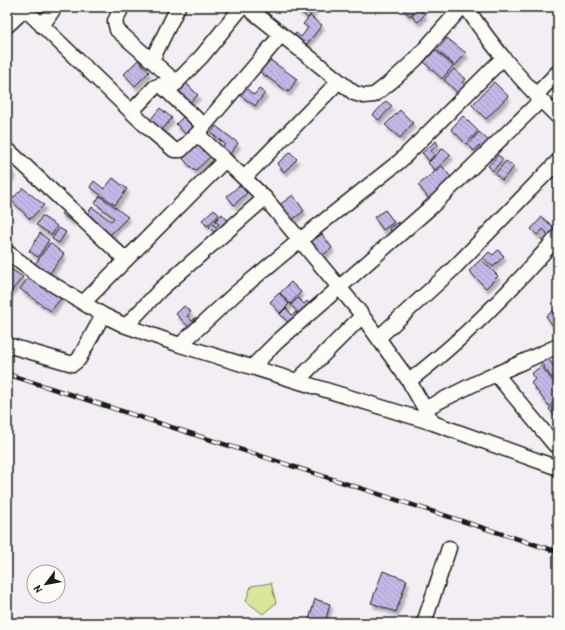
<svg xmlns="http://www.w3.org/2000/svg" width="565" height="630" font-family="'Patrick Hand',sans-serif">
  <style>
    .green { fill: #dae699; stroke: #7b815a }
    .building { fill: url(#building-back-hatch); stroke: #1c1c1c; filter: url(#shadow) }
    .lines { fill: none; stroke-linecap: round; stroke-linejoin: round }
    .street-casing { stroke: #1c1c1c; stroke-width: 17 }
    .street { stroke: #fdfcf7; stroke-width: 14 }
    .rail-casing { stroke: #1c1c1c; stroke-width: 4.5 }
    .rail { stroke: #fdfcf7; stroke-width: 3; stroke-dasharray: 9; stroke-linecap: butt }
  </style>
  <defs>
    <pattern id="building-back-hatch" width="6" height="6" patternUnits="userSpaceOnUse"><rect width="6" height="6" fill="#c5b7e8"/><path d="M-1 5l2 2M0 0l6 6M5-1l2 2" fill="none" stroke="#a99dc6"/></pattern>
    <filter id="shadow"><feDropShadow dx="2.5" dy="4.5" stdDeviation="1" flood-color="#0004"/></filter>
  </defs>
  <rect width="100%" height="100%" fill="#f2eef4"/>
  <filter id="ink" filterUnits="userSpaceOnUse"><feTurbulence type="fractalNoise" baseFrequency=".025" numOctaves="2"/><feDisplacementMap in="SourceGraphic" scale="8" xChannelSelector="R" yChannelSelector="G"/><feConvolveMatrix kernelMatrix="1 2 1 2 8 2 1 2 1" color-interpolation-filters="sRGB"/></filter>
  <g filter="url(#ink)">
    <!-- green -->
    <path class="green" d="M271,583L276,603L263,614L246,601L251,586Z"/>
    <!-- building -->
    <path class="building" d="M298,7H314L315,8L308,18L296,8Z
      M406,7H417L425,14L418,22L412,17L415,13L414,11L410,16L403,10Z
      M310,16L322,25L303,49L291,39L296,33L301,37L308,28L303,24Z
      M447,38L466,53L455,66L437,50Z
      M435,50L453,66L442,79L424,62Z
      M269,59L297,79L288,92L260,72Z
      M138,60L149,72L135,86L124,74Z
      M454,69L466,79L462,82L467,86L460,95L444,80Z
      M185,82L198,95L187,105L175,92Z
      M494,82L508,96L486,119L472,105Z
      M246,88L254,95L259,89L265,93L255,106L240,95Z
      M386,101L392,106L379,120L373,115Z
      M160,108L172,118L162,130L150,120Z
      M400,110L413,123L400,138L385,125Z
      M185,115L198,128L188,137L176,124Z
      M463,116L478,131L466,144L451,129Z
      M216,126L238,143L227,158L219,152L225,144L211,133Z
      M479,132L492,144L485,152L479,146L474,151L468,145Z
      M436,141L438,145L431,151L434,155L429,161L422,153Z
      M198,144L210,157L195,171L183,159Z
      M443,148L451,155L435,170L428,163Z
      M290,152L297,159L284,172L277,164Z
      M498,155L503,159L493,171L488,166Z
      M506,161L514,167L502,180L495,174Z
      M7,165L13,173L7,180Z
      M442,166L453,180L429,199L418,185Z
      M113,178L127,189L115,205L90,187L94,181L104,189Z
      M240,185L247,193L234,205L227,196Z
      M23,188L44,205L30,219L11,200Z
      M293,195L304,211L289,222L278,206Z
      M100,196L128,217L110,235L88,213L92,207L111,221L114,218L95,203Z
      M66,208L77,216L73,222L61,214Z
      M214,209L219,215L207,226L202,220Z
      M385,210L394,222L383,230L374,217Z
      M222,214L230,223L217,235L209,227L212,223L216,227L219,224L215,221Z
      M42,216L57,226L52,235L36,225Z
      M542,217L558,231L546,244L541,239L547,233L543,229L537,235L531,229Z
      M398,222L403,230L394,236L389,228Z
      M59,228L66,232L59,243L52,239Z
      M40,233L49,240L38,257L29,251Z
      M322,234L332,248L319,258L308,244Z
      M50,243L64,254L47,277L33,267Z
      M498,250L504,256L493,267L483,258L489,252L493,255Z
      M481,259L498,276L486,288L469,271Z
      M7,266L23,277L7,296Z
      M30,275L62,297L51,311L20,289Z
      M291,282L301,292L290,304L280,293Z
      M279,293L289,304L280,313L270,302Z
      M298,298L304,304L307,301L312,307L302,317L291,305Z
      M184,306L191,312L187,316L192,321L196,317L199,321L191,329L176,314Z
      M286,308L292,315L296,312L301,318L292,326L280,314Z
      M558,308L557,317L558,333L546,316Z
      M548,358L558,372V374L552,378L541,363Z
      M541,366L558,388V398L549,406L531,383L535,379L531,374Z
      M558,401V420L549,409Z
      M383,571L407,580L396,612L371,603Z
      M315,599L330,604L325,623H308Z"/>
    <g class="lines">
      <defs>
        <path id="street" d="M23,7L146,126L174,150H181L197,134L225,160
          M122,7L115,21L117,30L177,83
          M247,7L354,93L364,96L374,95L392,81L415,60L462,7
          M466,7C493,48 523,83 558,117
          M7,26L25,9
          M42,26L55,7
          M152,60L178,7
          M169,90L202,56L242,7
          M536,95L558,72
          M131,112L155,87L161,85L204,126
          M197,134L281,35
          M7,149L125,259
          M244,178L339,81
          M7,252L36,274L103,315L126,326L180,345L433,423
          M83,303L225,160L265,198L358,310L409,381L433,423L558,468
          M126,326L161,289L265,198
          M378,338L452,270L558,161
          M7,345L73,364L79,359L103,315
          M180,345L236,293L300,240L400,161L503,58
          M252,367L277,342L431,207L541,100
          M496,374L554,444
          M297,381L362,316
          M409,381C464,339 513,289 558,236
          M426,408L474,384L558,346
          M424,623L449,548"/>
      </defs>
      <!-- street casing -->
      <use href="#street" class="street-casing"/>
      <!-- street -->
      <use href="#street" class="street"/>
      <defs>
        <path id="rail" d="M7,374L558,552"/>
      </defs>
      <!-- rail casing -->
      <use href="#rail" class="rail-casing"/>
      <!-- rail -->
      <use href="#rail" class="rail"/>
    </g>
  </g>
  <!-- margin -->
  <rect width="565" height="630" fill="none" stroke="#fdfcf7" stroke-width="24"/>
  <rect x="12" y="12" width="541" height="606" fill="none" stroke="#1c1c1c" stroke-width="1.5" filter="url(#ink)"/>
  <!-- north arrow -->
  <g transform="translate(46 584) rotate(238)"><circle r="19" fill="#fdfcf7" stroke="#a3a29f"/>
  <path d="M0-3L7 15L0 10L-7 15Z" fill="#1c1c1c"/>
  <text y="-6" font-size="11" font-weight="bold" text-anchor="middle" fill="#1c1c1c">N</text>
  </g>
</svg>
